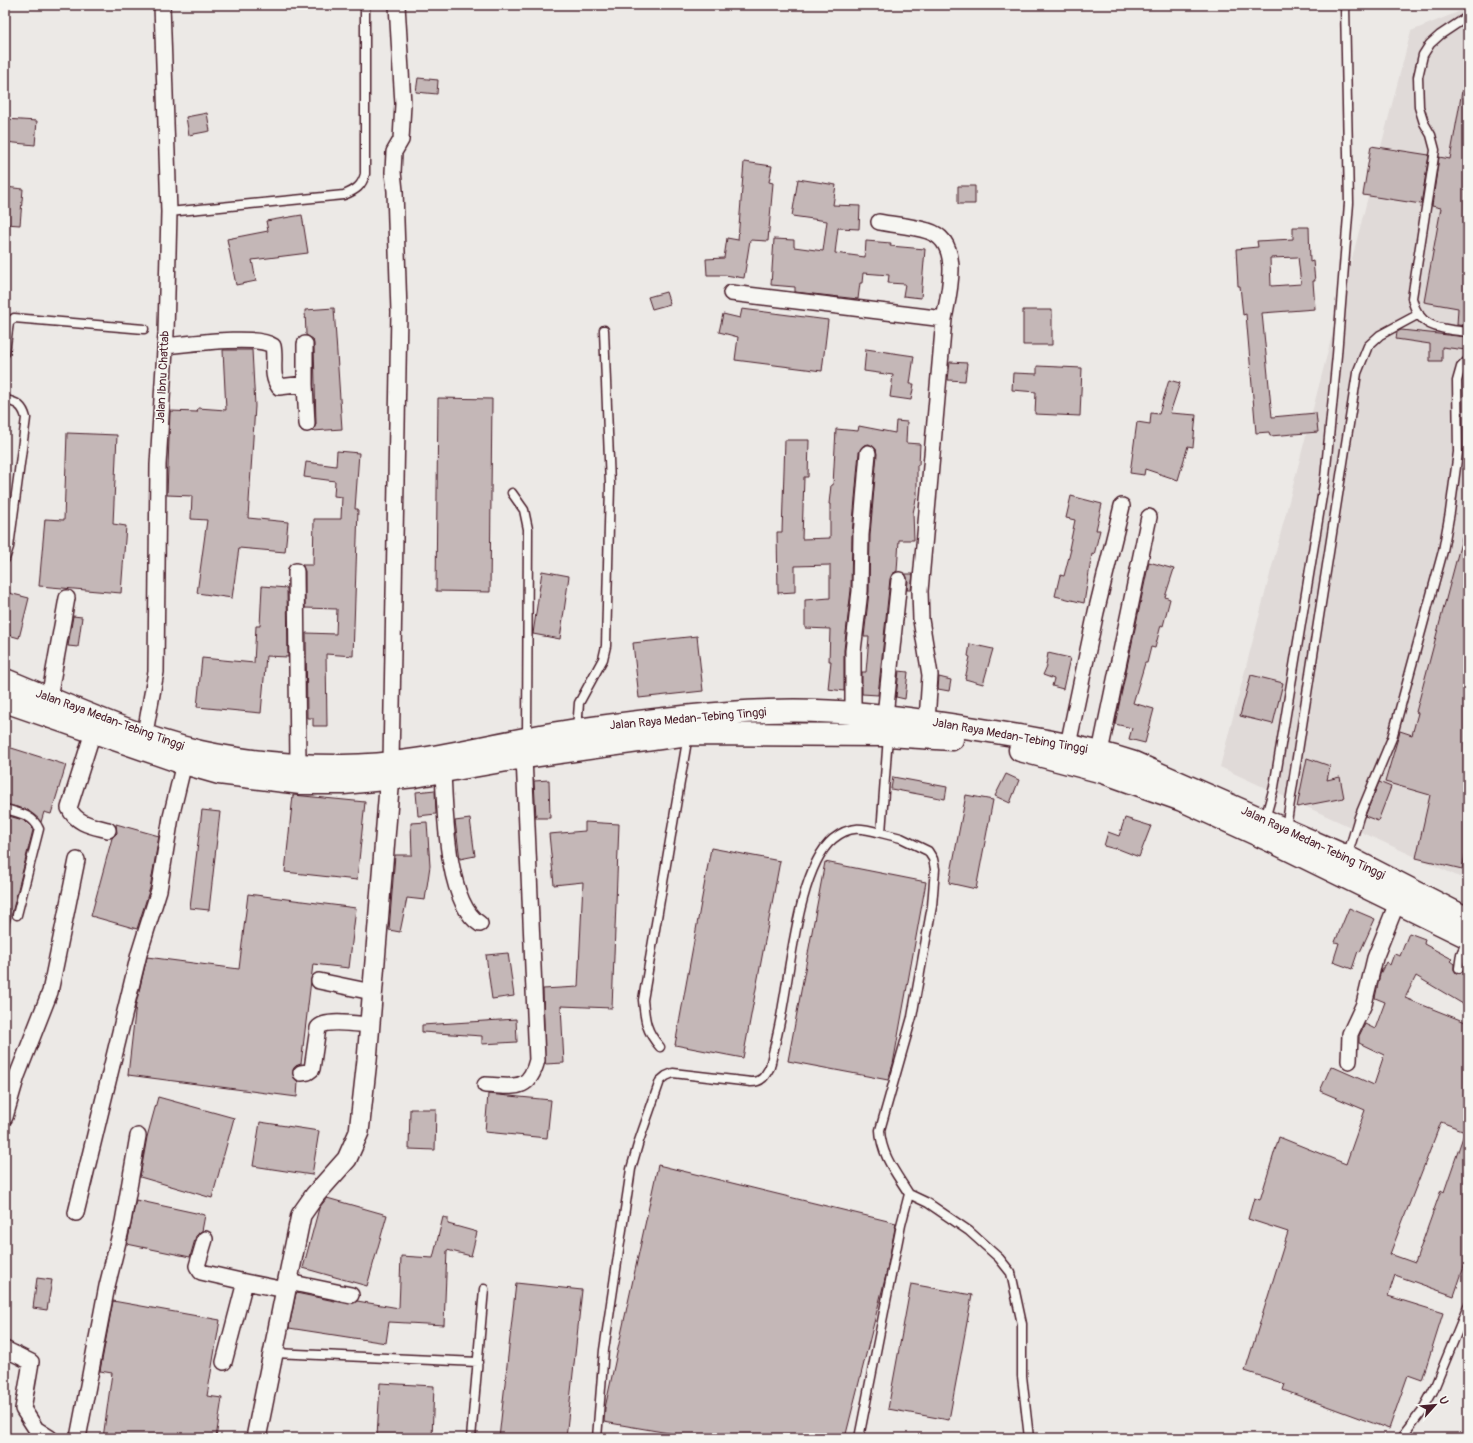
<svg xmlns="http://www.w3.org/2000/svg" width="1473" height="1443" font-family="Pangolin,sans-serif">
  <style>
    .built { fill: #e0dad8 }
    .building { fill: #c4b7b7; stroke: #4a1f2b; fill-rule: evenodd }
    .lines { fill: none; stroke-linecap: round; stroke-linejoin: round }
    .service-casing { stroke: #4a1f2b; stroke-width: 11 }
    .minor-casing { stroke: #4a1f2b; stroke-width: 18 }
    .tertiary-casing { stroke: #4a1f2b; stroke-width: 22 }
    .trunk-casing { stroke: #4a1f2b; stroke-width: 25 }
    .service { stroke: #f6f6f2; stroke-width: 8 }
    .minor { stroke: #f6f6f2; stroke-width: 15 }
    .tertiary { stroke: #f6f6f2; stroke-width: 19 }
    .trunk { stroke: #f6f6f2; stroke-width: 22 }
    .labels { text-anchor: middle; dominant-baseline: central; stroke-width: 3; stroke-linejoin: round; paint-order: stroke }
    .street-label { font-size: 12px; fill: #4a1f2b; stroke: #f6f6f2 }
  </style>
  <rect width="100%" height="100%" fill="#ece9e6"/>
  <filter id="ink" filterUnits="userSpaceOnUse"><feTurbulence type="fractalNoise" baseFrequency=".025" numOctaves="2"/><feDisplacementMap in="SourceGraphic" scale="8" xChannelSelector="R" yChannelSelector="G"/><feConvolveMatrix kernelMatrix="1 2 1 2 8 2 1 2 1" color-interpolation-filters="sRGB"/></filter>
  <g filter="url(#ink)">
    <!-- built -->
    <path class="built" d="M1468,8V881L1220,767L1411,31Z"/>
    <!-- building -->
    <path class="building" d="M418,78L438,80L437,94L416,92Z
      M1462,91L1468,92V326L1457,325L1458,308L1424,302L1441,208L1432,206L1439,157L1450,159Z
      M207,113L210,131L189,135L186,117Z
      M5,119L37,121L35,145L5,142Z
      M1371,146L1429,155L1421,204L1363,195Z
      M744,162L772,166L769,182L773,183L768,241L750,240L744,278L725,275H707L706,259L724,258L727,238L738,240Z
      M798,179L836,185L833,205L860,206L859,229L838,228L835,253L865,257L866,241L891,243L890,246L925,249L921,298L903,296L905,284L888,283L889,275L863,273L862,283H860L858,299L795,292V287L771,285L774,239L794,240V247L823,251L827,221L792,216Z
      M958,186H975V204H958Z
      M5,187L23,189L20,225L5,224Z
      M302,215L308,253L252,260L256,281L236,285L227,239L268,231L266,221Z
      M1293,227H1309L1310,262L1313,261L1315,281H1313L1315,309L1262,313L1272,417L1316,413L1318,432L1270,436L1269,432L1256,433L1246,314L1243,315L1240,286H1238L1236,249L1258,247L1257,241L1293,239ZM1298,257L1301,284L1271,286L1270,258Z
      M666,292L670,304L652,309L648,297Z
      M334,308L342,429L313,431L316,424L314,344L313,339L306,335L305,310Z
      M742,309L828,320L822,371L735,360L738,337L719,332L723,314L740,318Z
      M1023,310H1052V345H1023Z
      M1401,330L1467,337L1466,350L1442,347V361H1430V344L1396,339L1397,332Z
      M866,349L914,356L910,384H914L911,400L890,397L893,375L864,371Z
      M223,350H252L255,406L248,518L288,522L285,552L239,548L232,598L197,593L207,520L191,519L192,496L167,495L170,411L197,412L198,408L226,410Z
      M950,362L967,363L965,381L948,380Z
      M1037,366L1082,368L1080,416L1035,414L1036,392L1012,390L1013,373L1037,374Z
      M1169,380L1180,383L1170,413L1196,415L1193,447L1188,446L1178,480L1145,469L1144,475L1130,473L1137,422L1150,424L1151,413L1159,414Z
      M438,398L492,399L490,592L436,591Z
      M896,421L907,422L906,443L920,444L919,465H917V495L913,513L914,540H899L897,571L892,574L890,579L878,695L862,694V672H866L869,637H864L869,592L870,535L877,454L876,449L869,444L864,445L859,452L852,534L851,590L844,650V691L828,689L831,661H829L830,629L805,628V600L830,598V565L795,566V592L778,593L777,532H782L785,440H809L808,477H804L802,539L830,538V504H829L831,485H833L836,429L858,431L859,426L895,433Z
      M67,433L117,435L113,524L126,526L121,593L39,586L45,519L64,520Z
      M337,451L359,453L355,509H358L353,656L326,654L327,726H313V718H307L306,633L336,634L337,609L305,608V571L302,565H313L314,519H341L342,497L334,496L335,481L304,477L306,462L336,466Z
      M1071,496L1102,504L1096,530H1100L1094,555L1092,554L1084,603L1055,596L1060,575L1064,576L1071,549H1069L1075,520L1066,518Z
      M1464,531L1468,532V842L1462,869L1416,858L1430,795L1385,782L1400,731L1412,735L1418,713L1416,712Z
      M1149,562L1174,569L1165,597L1170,599L1163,626L1161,625L1155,648L1151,647L1147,663H1145L1133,703L1154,709L1145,743L1129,739L1132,728L1115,724Z
      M542,571L569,576L560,639L533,634Z
      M905,574H913L911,590H907L908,581Z
      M262,586L287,588L288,657L266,656L261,713L197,707L202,658L254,663L256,626H260Z
      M5,592L29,598L19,638L5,634Z
      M73,616L82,617L78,647L68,646Z
      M697,636L703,691L639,698L633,643Z
      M970,644L993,649L983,684L965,679L970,657L968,656Z
      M1048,653L1070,658L1063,689L1052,686L1054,679L1043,675L1047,666L1046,665Z
      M899,671L908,672L905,699L896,697Z
      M1251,675L1283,683L1273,724L1240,716Z
      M939,677L951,680L949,691L938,689Z
      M5,746L66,765L51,814L44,812L41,822L28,810L5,804Z
      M1307,758L1330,766L1327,780L1340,777L1344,798L1297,807Z
      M1006,774L1019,780L1010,803L995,796Z
      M893,777L947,787L945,799L891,789Z
      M549,780L550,818H536L534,781Z
      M1379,782L1391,787L1378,821L1365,816Z
      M435,790L436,814L418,816L416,792Z
      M293,795L365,802L357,880L285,872Z
      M966,795L993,800L976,889L949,883Z
      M202,810L220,812L209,910L190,908Z
      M5,815L23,820L33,830L8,929H5Z
      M1125,818L1151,826L1139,857L1116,848L1115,849L1104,846L1108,832L1119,836Z
      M470,819L475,856L460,859L455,821Z
      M427,822L430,866L425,900L407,898L400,932L389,930L395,855H412L411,823Z
      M585,822L619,824L612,1008L561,1006L564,1063L545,1064L543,989L578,987L583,882L554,885L549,834L585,831Z
      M116,824L159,836L150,888L137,929L91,916L112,838L117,833Z
      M711,848L780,861L743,1058L675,1045Z
      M825,862L926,882L893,1064L888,1080L788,1061Z
      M248,894L356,908L349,968L313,964L301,1064L296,1066L293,1070L294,1078L298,1082L297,1097L128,1075L136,1004L147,957L239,969Z
      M1349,908L1375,919L1360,952L1358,951L1352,969L1333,962L1339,943L1335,942Z
      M1409,933L1425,939L1424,944L1452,959L1450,961L1454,964V970L1456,973H1461L1463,971L1468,975V1007L1416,976L1405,998L1468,1023V1255L1454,1296L1395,1275L1388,1296L1443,1313L1422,1380L1408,1375L1389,1429L1283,1390L1285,1384L1245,1371L1288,1232L1248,1219L1254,1198L1260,1200L1279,1137L1346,1164L1365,1110L1320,1091L1331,1066L1374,1085L1384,1055L1359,1043V1036L1365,1024L1375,1029L1385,1002L1375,998L1380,974L1386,962L1390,965L1394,954L1400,956ZM1441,1122L1465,1131L1444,1192L1441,1190L1415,1263L1390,1254Z
      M508,953L514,996L492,999L486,955Z
      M516,1019L517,1042L482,1044V1036L422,1032V1025Z
      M488,1094L551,1100L547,1138L485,1132Z
      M158,1097L234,1118L212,1198L140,1177L147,1137Z
      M410,1109H436L435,1150L409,1149Z
      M260,1122L319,1131L312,1175L253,1166Z
      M658,1165L896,1223L886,1275L845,1438H698L604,1422L605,1408Z
      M327,1198L387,1215L367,1286L303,1268L319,1208Z
      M136,1200L205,1215L202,1231L196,1236L190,1257L127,1244Z
      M443,1217L448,1218V1224L477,1232L471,1256L447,1250L444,1325L389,1322L386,1343L289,1328L296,1293L349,1304L357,1301L399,1308L401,1256L433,1258Z
      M37,1278L52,1280L47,1310L33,1308Z
      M516,1283L582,1290L566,1438H499Z
      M911,1284L972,1295L949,1420L888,1409Z
      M113,1301L220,1320L207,1396L222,1398L216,1438H103L112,1373L100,1371Z
      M380,1383L434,1386L432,1438H377Z"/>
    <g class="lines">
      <defs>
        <path id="service" d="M1468,18L1464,19L1440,35L1430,44L1423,55L1418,77L1419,107L1424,123L1431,135L1435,150L1412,298C1418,329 1442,329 1468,332
          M169,212L344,195C356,190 362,186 365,174V5
          M5,353L9,322L14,318L144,329
          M5,400C17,402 23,406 26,418L9,547L5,559
          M512,493L524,510L528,529L527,738
          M577,729L579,703L603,659L606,646L610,485L604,330
          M5,809C19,813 33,815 39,829L17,915
          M1265,819L1274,787L1325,478L1337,355L1349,203L1345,5
          M1286,828L1357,373L1368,346L1380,335L1419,314
          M881,833L901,838L928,851L933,859L935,869L932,906L912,1017L880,1130C881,1155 896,1173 909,1194
          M1347,857L1359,817L1392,738L1443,551L1450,512L1458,452L1457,381L1461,367L1468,360
          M1459,968L1461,954L1468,938
          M660,1047C646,1031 645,1021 643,1000L688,735
          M274,1353L478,1362
          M471,1438L484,1289
          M597,1438L604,1350L631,1169L639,1141L660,1081L666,1076L673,1073L751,1082C762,1082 765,1076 770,1067C774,1047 780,1026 783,1005C791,963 800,866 833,839C850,825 862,828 881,833L888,736
          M859,1438L901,1225L909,1194L928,1203L969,1231L999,1258L1011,1273L1022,1324V1376L1029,1438
          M1401,1438L1422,1411L1433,1391L1468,1306"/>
        <path id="minor" d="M879,222C895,225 912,226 928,231C963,241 949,293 944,319L920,591L921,620L930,675L927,721
          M731,293L944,319
          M305,344V384
          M165,346C188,344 257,334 273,346C276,360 270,375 279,387L305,384L307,424
          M296,571L298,764
          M49,698L67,598
          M853,713V651L860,591L861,535L868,453
          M885,716L899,580
          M93,732L69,808C76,824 93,826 108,830
          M143,744L156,672L158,465L166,333L169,212L162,5
          M1068,745L1096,612L1122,506
          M1100,752L1149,517
          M391,763L399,312L395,191L393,172L394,152L401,140L403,104L397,5
          M443,772C445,810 446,903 480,924
          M319,981L372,992
          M1349,1061L1350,1034L1364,1004L1375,958L1397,903
          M301,1073L308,1072L312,1069L318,1028C325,1019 357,1024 369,1025
          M485,1085C513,1086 529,1093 537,1060L524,757
          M5,1117L17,1076L50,992L77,860
          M76,1213L139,954L159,890L171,817L184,763
          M205,1239L197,1266L201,1272L245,1282L286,1290
          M288,1282L351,1295
          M5,1349L31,1362L23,1409L36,1429L50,1438
          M224,1362L245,1282
          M78,1438L107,1286L123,1222L138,1136"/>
        <path id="tertiary" d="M256,1438L301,1215L315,1195L347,1159L359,1132L367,1060L391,764"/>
        <path id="trunk" d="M5,680C68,706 133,736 200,752C245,762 293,766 338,766C420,767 498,741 578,730C641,721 705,713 768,711C833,708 900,717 964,727C1021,736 1078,745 1134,763L1347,857L1468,919
          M5,701L184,763L219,773L301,783H343L415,776L524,757L688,734L888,735L952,739
          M1020,750L1103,772L1182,800L1278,844L1468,937"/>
      </defs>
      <!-- service casing -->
      <use href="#service" class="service-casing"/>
      <!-- minor casing -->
      <use href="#minor" class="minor-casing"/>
      <!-- tertiary casing -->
      <use href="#tertiary" class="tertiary-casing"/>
      <!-- trunk casing -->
      <use href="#trunk" class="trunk-casing"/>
      <!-- service -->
      <use href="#service" class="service"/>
      <!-- minor -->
      <use href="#minor" class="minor"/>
      <!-- tertiary -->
      <use href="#tertiary" class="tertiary"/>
      <!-- trunk -->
      <use href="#trunk" class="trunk"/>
    </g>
  </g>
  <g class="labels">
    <!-- street labels -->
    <g class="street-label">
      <text transform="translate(163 377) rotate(-87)">Jalan Ibnu Chattab</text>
      <text transform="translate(688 719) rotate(-5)">Jalan Raya Medan-Tebing Tinggi</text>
      <text transform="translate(110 720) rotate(20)">Jalan Raya Medan-Tebing Tinggi</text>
      <text transform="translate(1010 736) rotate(10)">Jalan Raya Medan-Tebing Tinggi</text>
      <text transform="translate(1313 843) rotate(25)">Jalan Raya Medan-Tebing Tinggi</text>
    </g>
  </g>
  <!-- margin -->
  <rect width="1473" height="1443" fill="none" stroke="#f6f6f2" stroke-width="20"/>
  <rect x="10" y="10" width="1453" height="1423" fill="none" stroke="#4a1f2b" stroke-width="1.5" filter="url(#ink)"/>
  <!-- north arrow -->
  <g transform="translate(1435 1405) rotate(63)" stroke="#f6f6f2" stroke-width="3" paint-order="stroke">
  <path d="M0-3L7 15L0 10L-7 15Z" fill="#4a1f2b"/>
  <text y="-6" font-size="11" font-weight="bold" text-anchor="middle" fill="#4a1f2b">U</text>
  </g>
</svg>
